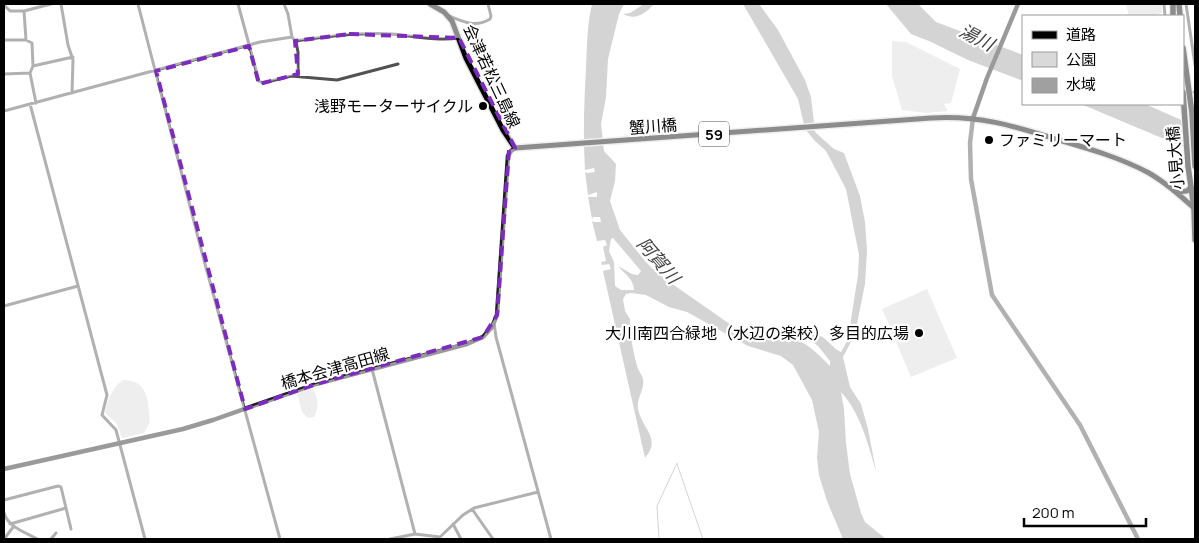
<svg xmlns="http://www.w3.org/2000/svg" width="1199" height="543" font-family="Manrope,'Noto Sans JP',sans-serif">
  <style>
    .green { fill: #d9d9d9 }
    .water { fill: #a0a0a0; fill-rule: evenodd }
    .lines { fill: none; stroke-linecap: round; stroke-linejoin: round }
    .stream { stroke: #a0a0a0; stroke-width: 1 }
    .primary-casing { stroke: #dbdbdb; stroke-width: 8 }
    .trunk-casing { stroke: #dbdbdb; stroke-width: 8 }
    .minor { stroke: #525252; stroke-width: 3 }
    .tertiary { stroke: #525252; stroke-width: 4.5 }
    .secondary { stroke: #1f1f1f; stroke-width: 4.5 }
    .primary { stroke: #000; stroke-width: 5 }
    .trunk { stroke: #000; stroke-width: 5.5 }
    .marked { fill: none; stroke: #7b2cbf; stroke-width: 4; stroke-dasharray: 10 6; stroke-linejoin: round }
    .poi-dot { fill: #000; stroke: #fff; stroke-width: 2 }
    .labels { text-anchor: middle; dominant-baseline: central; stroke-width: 4.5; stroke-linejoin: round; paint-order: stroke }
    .shield { fill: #fff; stroke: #4c4c4c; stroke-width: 1 }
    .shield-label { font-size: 15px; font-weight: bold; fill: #000 }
    .street-label { font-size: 16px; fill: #000; stroke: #fff }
    .poi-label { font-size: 16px; fill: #000; stroke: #fff; text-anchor: end }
    .water-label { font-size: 18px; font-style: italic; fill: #414141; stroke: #fff }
  </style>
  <rect width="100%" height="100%" fill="#fff"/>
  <!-- green -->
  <path class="green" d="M1126,4H1162V13L1152,16H1129Z
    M892,41L906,42L960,69L951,103L944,104L948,111L926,113L902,110L892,76Z
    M927,289L957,358L911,377L882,309Z
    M123,380C149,380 148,402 150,422L144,433L122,438L117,424L105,413C107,401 113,386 123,380Z
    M312,388C319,398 319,407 314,417L308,418L302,412L297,393Z"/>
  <!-- water -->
  <path class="water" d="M592,4H624L619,14L608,59L606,97L601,124L604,151L616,164L615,181L610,201L620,230L645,261L658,274L734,327C755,337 767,332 788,337C805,340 819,355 830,366V361L818,346L804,335C823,328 829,347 841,352L846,343L850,326L858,275L859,255L846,189L826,151L814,140L805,129L798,99L743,4H759L778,30L805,80L811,97L815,132L834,149L844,153L860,196L865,222L867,251L865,284L857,324L853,338L843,357L850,387L861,404L868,429L876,471C868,444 860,412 841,392L844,409L846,443L850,474L861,513L865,522L886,539H843L827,501L819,475L817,458L819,432L812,400L793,365L781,356L748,346L687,312L669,307L646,295L631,293L626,294L623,299L625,311L630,319C630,336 633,352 638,369C640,372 642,376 643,379C645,389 636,399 638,409C642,429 662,438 645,458L603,271L611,269L609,264L602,265L601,262L606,261L603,247L607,245L605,240L597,241L592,221L594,222H601L600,217H593L592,219L588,197H597V192L588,195L585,172L587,173L595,172L594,168L585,170C583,136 584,103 586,69C587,47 587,25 592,4ZM613,238L641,271L638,275L632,274L618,266C625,274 634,280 634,290H621L615,286L614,262L609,251L611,239Z
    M644,4H654C646,13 636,21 623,14L630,13Z
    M886,4H918L936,22L1023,55V81L968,60L929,41L911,34Z
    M1081,104H1145L1195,126V152Z"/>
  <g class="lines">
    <!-- stream -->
    <path class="stream" d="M677,464L703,539
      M659,539L657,506L677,463"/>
    <defs>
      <path id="primary" d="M430,4L444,12L452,21L466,58L503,130L515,148L931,118C980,115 1014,126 1059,140C1090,149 1121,158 1149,173C1166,183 1181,196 1195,209
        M1177,192L1187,191L1191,187"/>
      <path id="trunk" d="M1173,4V16
        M1179,4L1180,16
        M1183,48L1192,113L1195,166
        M1183,92L1188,166L1194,208L1195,240"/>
    </defs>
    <!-- primary casing -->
    <use href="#primary" class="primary-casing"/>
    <!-- trunk casing -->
    <use href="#trunk" class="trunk-casing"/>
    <!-- minor -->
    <path class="minor" d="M61,4L68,45L73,60L72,93
      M138,4L202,253L280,539
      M238,4L259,81L263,83L291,76L337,80L398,64
      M284,4L288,14L292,37L296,42L298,52V76
      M1164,4L1165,16
      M1186,4L1195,65
      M4,5L10,11H24L51,4
      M24,11L26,40
      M449,16C463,22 476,28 490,19L491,16L488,4
      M4,40H26L32,43L33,66L30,73L4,74
      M295,41C328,36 360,32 392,34C415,36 436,41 459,38
      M33,66L73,57
      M30,73L36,103
      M1194,92H1195
      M30,104L107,395L102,415L116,430L145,539
      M4,111L260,42L292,37
      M1172,189L1179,180L1174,168
      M4,306L78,286
      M494,323L496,337L551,539
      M372,369L415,534
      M4,500L58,486L61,487L71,529
      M472,509L493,539
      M4,513C8,527 25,532 37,539
      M10,524L66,508
      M453,524L461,539
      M4,539L14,526
      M51,539L56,533
      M390,539L415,534L440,537L463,515L474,508L538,492"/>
    <!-- tertiary -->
    <path class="tertiary" d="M973,118L970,143L971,179L992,295L1080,425L1138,539"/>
    <!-- secondary -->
    <path class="secondary" d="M973,118L987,78L1018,4
      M4,469L183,429L213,420L316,384L467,344L483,337L492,327L497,315L508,156L511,151L515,148"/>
    <!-- primary -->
    <use href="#primary" class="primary"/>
    <!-- trunk -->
    <use href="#trunk" class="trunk"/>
  </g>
  <!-- marked area -->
  <path d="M0 0H1199V543H0ZM349,34L459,38L515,148L509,150L497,315L483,337L316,384L245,409L156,71L249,46L259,84L298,74L295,41Z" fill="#fff" fill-opacity=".55" fill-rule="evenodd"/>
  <path class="marked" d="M349,34L459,38L515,148L509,150L497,315L483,337L316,384L245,409L156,71L249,46L259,84L298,74L295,41Z"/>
  <!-- markers -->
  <g class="poi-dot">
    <circle cx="483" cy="106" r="5"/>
    <circle cx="989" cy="140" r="5"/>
    <circle cx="919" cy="333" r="5"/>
  </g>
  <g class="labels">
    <!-- shield labels -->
    <rect class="shield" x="699" y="121.5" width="30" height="25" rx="4"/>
    <g class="shield-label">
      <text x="714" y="134">59</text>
    </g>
    <!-- street labels -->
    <g class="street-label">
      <text transform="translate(492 76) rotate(65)">会津若松三島線</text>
      <text transform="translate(653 126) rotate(-4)">蟹川橋</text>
      <text transform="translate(1175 158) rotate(-95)">小見大橋</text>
      <text transform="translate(335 368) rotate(-16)">橋本会津高田線</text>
    </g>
    <!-- poi labels -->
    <g class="poi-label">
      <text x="473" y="106">浅野モーターサイクル</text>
      <text x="999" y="140" text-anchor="start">ファミリーマート</text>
      <text x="909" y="333">大川南四合緑地（水辺の楽校）多目的広場</text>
    </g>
    <!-- water labels -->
    <g class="water-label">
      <text transform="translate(977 37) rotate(27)">湯川</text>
      <text transform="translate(659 260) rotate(49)">阿賀川</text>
    </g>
  </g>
  <!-- border -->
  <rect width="1199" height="543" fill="none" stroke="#000000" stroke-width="10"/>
  <!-- legend -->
  <rect x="1022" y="15" width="162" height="90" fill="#ffffff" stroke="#999999"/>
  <rect x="1032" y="31" width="25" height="8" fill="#000000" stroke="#999999"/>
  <text x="1066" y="40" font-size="15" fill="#000000">道路</text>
  <rect x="1032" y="52" width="25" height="15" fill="#d9d9d9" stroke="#999999"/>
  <text x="1066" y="65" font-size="15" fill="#000000">公園</text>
  <rect x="1032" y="78" width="25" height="15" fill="#a0a0a0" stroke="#999999"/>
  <text x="1066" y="90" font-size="15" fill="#000000">水域</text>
  <!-- scale -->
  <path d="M1024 518v8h122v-8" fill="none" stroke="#000000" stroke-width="2.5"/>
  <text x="1032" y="518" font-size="15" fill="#000000" stroke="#ffffff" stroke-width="4" paint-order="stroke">200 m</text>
</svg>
